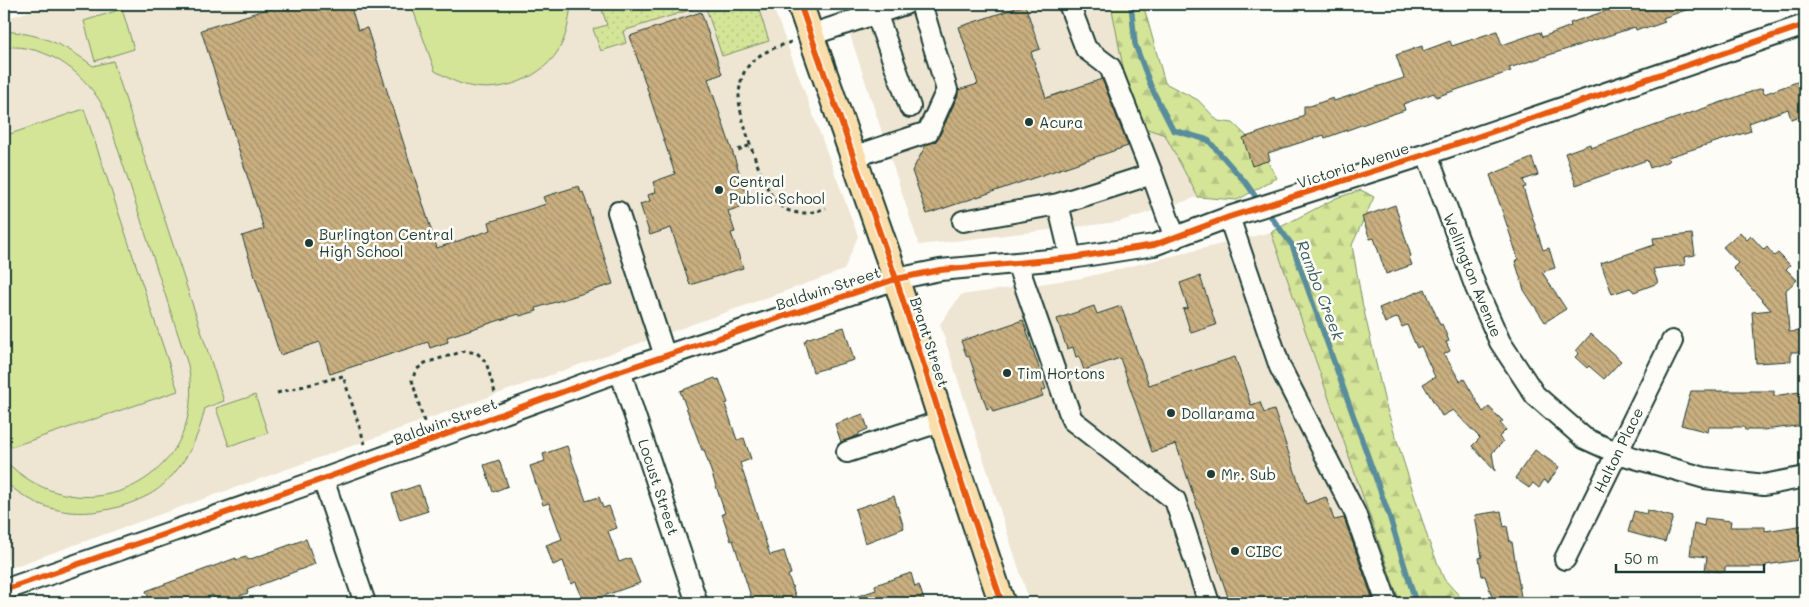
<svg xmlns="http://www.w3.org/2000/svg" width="1809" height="607" font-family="Mali,sans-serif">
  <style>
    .built { fill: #eee5d3 }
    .green { fill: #d4e598; stroke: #7a9166 }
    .forest { fill: url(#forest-firs); stroke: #7a9166 }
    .park { fill: url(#park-dots); stroke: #7a9166 }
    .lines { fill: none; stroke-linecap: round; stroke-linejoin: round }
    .stream { stroke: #5a8d9c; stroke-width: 5.5 }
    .building { fill: url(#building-back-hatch); stroke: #1f3d34 }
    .minor-casing { stroke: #1f3d34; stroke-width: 24 }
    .major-casing { stroke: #1f3d34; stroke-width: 29 }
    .path { stroke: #1f3d34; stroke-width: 3; stroke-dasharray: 4 4; stroke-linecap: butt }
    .minor { stroke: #fdfcf7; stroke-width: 20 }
    .major { stroke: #f9deab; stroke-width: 25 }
    .cycleway-casing { stroke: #fdfcf7; stroke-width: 9 }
    .cycleway { stroke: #e8590c; stroke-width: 6 }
    .poi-dot { fill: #1f3d34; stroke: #fdfcf7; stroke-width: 2 }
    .labels { text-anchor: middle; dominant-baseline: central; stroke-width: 5; stroke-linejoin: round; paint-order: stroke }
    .poi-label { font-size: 15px; fill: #1f3d34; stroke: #fdfcf7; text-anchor: start }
    .street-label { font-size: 15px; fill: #1f3d34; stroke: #fdfcf7 }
    .water-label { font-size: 16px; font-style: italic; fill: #385e5f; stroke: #fdfcf7 }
  </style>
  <defs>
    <pattern id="forest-firs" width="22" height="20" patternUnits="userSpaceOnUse" patternTransform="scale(1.25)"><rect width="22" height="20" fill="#d4e598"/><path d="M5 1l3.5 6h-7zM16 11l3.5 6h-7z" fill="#b6c584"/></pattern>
    <pattern id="park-dots" width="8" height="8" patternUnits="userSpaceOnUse" patternTransform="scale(1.25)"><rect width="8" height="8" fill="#d4e598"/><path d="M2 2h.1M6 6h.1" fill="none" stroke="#b6c584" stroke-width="1.8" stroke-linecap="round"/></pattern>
    <pattern id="building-back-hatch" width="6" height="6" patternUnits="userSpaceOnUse" patternTransform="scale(1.25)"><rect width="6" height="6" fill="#caaf80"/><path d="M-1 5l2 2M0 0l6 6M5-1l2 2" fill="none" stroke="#a3906a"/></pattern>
  </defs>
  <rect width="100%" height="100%" fill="#fdfcf7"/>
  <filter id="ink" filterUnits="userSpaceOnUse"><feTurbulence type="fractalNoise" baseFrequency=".02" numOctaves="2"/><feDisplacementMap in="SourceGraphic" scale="10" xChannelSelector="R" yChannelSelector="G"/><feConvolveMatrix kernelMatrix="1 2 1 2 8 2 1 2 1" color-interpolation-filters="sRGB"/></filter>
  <g filter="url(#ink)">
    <!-- built -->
    <path class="built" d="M54,4H772L858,236L844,270L10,568L4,547V19Z
      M840,4H1111L1125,78L1165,135L1198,197L1118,222L919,245Z
      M1271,232L1400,603H1030L940,324L961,295L1082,278Z"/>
    <!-- green -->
    <path class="green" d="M411,4H571C569,21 567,36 558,51C538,82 493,96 459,83C451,80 443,75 435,71Z
      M122,9L134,49L95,61L84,21Z
      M4,31C41,34 64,44 93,66L113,61L224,401L205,408C199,436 188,460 167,481C157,492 142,499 128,504C80,520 42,514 4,481V459C50,510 130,510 172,453C190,427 194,395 188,365L106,112C87,74 49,44 4,47Z
      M84,109L178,391L11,447L4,425V136Z
      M255,395L268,433L229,446L216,408Z"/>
    <!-- forest -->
    <path class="forest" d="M1111,4H1143L1165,83L1198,100L1218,121L1233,123L1260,149L1277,178L1237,200L1198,197L1165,135L1139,126L1125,78Z
      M1361,190L1374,197L1352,245L1362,302L1385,403L1429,542L1444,579L1466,603H1400L1271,232L1336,198Z"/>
    <!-- park -->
    <path class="park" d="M600,4H757L769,41L722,56L705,5L623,31L626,43L601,51L593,29L607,25Z"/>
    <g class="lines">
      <!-- stream -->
      <path class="stream" d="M1131,4L1135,44L1152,89L1173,130L1208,140L1246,183L1260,203
        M1266,210L1292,245L1389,515L1416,603"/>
    </g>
    <!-- building -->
    <path class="building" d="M283,4H350L358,30L367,28L437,248L491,230L489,222L546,204L543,197L579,186L581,193L583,192L613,284L536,308L537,311L520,316L519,314L447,337L448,342L430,348L428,342L330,374L320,342L280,355L242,236L264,229L201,30Z
      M1626,4H1696L1697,6L1663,18L1665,22L1645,29L1644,27L1636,30L1635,27L1509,68L1511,71L1436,97L1434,93L1403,104L1405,110L1381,118L1325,138L1324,135L1268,153L1270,160L1252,166L1243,138L1299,119V117L1304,115V106H1310L1333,98L1334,101L1404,78L1396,55L1422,46L1423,51L1450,41L1452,46L1497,31L1502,45L1540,32L1542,37L1571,26L1570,23Z
      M1025,5L1040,49L1031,52L1046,98L1102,79L1128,146L927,214L912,171L926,145L936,141L939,137L958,95V90L978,84L959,27Z
      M701,12L722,74L708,79L750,204L728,211L735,232L731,233L743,268L690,285L671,228L650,235L640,204L650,201L648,195L656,192L653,182L675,174L630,36Z
      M1805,79V115L1791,119L1788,109L1749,123L1751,131L1668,157L1669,161L1650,168L1647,160L1576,185L1565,153L1590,144L1591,148L1762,88L1764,94Z
      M1532,158L1538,175L1523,180L1526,187L1523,188L1543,250L1549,248L1555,268L1542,272L1566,309L1545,322L1524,290L1515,261L1518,260L1515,249L1490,175Z
      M1395,205L1411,256L1409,257L1412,265L1386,274L1374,238L1370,239L1362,217Z
      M1740,232L1747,240L1751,236L1764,250L1767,247L1774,256L1778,253L1790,265L1786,269L1797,280L1786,290L1789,332L1802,331L1803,352H1791V361L1756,363L1752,312L1771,310L1733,268L1738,263L1723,247Z
      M1692,234L1695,255L1684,257L1685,265L1653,269L1658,283L1634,292L1630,288L1612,294L1601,263L1654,245L1653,238Z
      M1200,276L1216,325L1191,333L1183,309L1188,308L1180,283Z
      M1425,289L1440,325L1442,324L1449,341L1446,342L1450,351L1444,354L1460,381L1464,379L1483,412L1489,407L1503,421L1500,423L1506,430L1499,437L1503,442L1492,453L1495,471L1472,446L1480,438L1453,410L1442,416L1423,384L1435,377L1421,346L1417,348L1407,325L1402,327L1398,317L1385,323L1379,308Z
      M1094,306L1097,314L1121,306L1149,385L1235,357L1251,405L1260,402L1264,413L1274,410L1306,504L1326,497L1334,520L1344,518L1374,603H1230L1176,444L1152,452L1120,358L1084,370L1079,356L1076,357L1073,347L1067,349L1057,319Z
      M1023,320L1046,389L1041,391L1043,396L993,412L991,407L987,409L969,356L967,357L961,341Z
      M844,327L854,360L813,372L804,341H806V339Z
      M1591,334L1621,361L1604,379L1589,366L1587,368L1575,357L1579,353L1576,351Z
      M715,378L716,380L719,379L728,403L725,404L737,440L744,438L751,459L740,463L770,555L784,551L791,574L788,575L798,603H753L733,540L731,541L722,514L725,513L704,450H702L680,391Z
      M1691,391H1774V396L1805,391V425L1763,430H1745L1744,427H1709L1708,432L1681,425Z
      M863,414L868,429L859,433V435L841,442L835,424Z
      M567,446L586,501L599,497L603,508L609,506L617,528L608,531L619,562L630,558L640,583L584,603L576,582L571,584L563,561L553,565L546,545L562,539L549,503L543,505L530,466L545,461L543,454Z
      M1535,450L1559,467L1548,483L1544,480L1539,488L1533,483L1529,488L1515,478Z
      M499,460L508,486L493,492L484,465Z
      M419,485L428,511L400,520L392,494Z
      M894,496L904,528L865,543L855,509Z
      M1647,510L1673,517L1665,542L1628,532L1634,511L1646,514Z
      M1501,511L1504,527L1507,526L1510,542H1512L1522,603H1494L1485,576H1482L1479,558L1482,557L1475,515Z
      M1705,518L1731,521L1730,527H1765V531L1805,525V559L1766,565V567H1725V572L1705,570L1707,557L1690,555L1694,523L1704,526Z
      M306,539L315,564L247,590L248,593L220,603H215L213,595L191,603H151L146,591L236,558V560L246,557L248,560Z
      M911,573L915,587L919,585L925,603H847L846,600L876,590L875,585Z"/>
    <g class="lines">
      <defs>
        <path id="minor" d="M1069,4L1086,49L1110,67L1152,174L1175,238
          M876,13L910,107
          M810,35L905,4
          M1427,154L1476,288L1500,342L1535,395L1584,438L1617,453L1705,478L1764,485L1805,477
          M853,157L928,132L947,90L921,4
          M1058,204L1071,258
          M618,212L665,356
          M1229,217L1280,367L1355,513L1387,603
          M963,221L1058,204L1152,174
          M1017,263L1072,420L1175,500L1209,603
          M620,371L697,603
          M847,452L942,421
          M323,479L365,603
          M1565,559L1672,341
          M4,590L323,479L620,371L896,279L940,270L1071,258L1154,245L1229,217L1427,154L1805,25"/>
        <path id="major" d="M800,4L896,279L958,472L1002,603"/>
      </defs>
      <!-- minor casing -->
      <use href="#minor" class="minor-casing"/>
      <!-- major casing -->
      <use href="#major" class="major-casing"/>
      <!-- path -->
      <path class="path" d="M791,42C774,48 757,53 746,69C741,77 739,88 739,98C739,116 759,173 768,189C772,197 778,205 785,209C799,216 812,213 826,208
        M738,150L751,145
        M277,393L343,376L365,444
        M424,422L412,380L416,370L425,363L465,351L477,353L486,362L496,396"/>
      <!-- minor -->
      <use href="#minor" class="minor"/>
      <!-- major -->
      <use href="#major" class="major"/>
      <defs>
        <path id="cycleway" d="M800,4L896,279L958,472L1002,603
          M4,590L323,479L620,371L896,279L940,270L1071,258L1154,245L1229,217L1427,154L1805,25"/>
      </defs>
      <!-- cycleway casing -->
      <use href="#cycleway" class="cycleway-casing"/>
      <!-- cycleway -->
      <use href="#cycleway" class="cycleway"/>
    </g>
  </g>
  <!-- markers -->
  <g class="poi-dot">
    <circle cx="1029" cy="122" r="5"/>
    <circle cx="719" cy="190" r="5"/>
    <circle cx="309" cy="243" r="5"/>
    <circle cx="1007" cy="373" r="5"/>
    <circle cx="1171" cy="413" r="5"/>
    <circle cx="1211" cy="474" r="5"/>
    <circle cx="1235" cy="551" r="5"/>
  </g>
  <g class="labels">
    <!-- poi labels -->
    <g class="poi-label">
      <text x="1039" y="122">Acura</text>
      <text x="729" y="181">Central<tspan x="729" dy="17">Public School</tspan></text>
      <text x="319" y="234">Burlington Central<tspan x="319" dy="17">High School</tspan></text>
      <text x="1017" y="373">Tim Hortons</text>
      <text x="1181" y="413">Dollarama</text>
      <text x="1221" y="474">Mr. Sub</text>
      <text x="1245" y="551">CIBC</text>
    </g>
    <!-- street labels -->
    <g class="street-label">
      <text transform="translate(1353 165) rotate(-18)">Victoria Avenue</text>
      <text transform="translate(1473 275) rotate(68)">Wellington Avenue</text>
      <text transform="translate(828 288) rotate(-18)">Baldwin Street</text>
      <text transform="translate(930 342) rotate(72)">Brant Street</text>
      <text transform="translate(445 421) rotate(-20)">Baldwin Street</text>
      <text transform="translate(1618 450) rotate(-64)">Halton Place</text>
      <text transform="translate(659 487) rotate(72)">Locust Street</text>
    </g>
    <!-- water labels -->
    <g class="water-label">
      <text transform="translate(1321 290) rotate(69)">Rambo Creek</text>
    </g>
  </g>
  <!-- margin -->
  <rect width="1809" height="607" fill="none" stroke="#fdfcf7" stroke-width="20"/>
  <rect x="10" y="10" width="1789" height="587" fill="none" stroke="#1f3d34" stroke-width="2" filter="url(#ink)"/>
  <!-- scale -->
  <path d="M1616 564v8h148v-8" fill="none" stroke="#1f3d34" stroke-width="2.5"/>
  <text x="1624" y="564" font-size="15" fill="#1f3d34" stroke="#fdfcf7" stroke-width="4" paint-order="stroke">50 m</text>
</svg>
